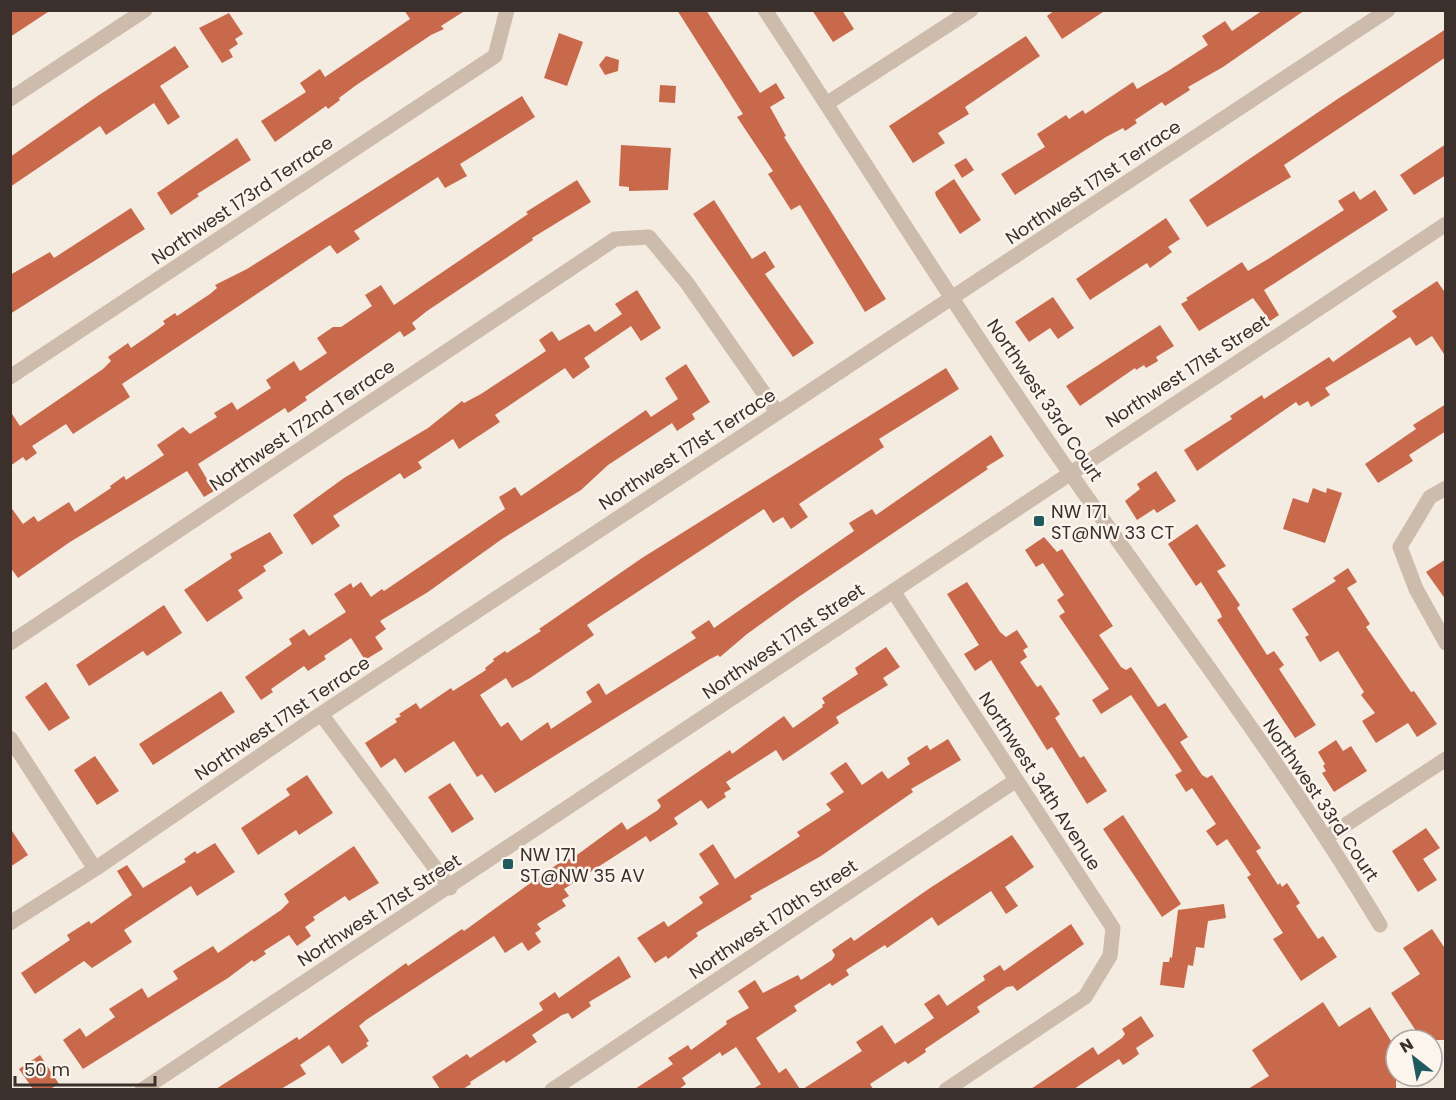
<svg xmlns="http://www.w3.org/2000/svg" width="1456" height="1100" font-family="Poppins,sans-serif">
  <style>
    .building { fill: #c8694b }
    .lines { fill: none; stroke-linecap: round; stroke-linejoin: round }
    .minor { stroke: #cdbbac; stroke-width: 15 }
    .poi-dot { fill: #1f5a5e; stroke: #fbf5ee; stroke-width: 2 }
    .labels { text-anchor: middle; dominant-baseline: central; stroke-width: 5; stroke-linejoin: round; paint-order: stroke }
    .street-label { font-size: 18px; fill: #3b302b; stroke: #fbf5ee }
    .poi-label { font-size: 18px; fill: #3b302b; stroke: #fbf5ee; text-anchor: start }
  </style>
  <rect width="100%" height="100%" fill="#f4ebe1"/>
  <!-- building -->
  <path class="building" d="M10,10H51L10,37Z
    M404,10H466L441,26L444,29L431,35L355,86L339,98L340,100L328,109L326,106L275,142L261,121L306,92L300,83L320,69L325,77L410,19Z
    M677,10H706L760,93L776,83L785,98L770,107L786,136L784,137L886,299L865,312L800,205L791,210L768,174L773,171L737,117L743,114Z
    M812,10H842L854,29L833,42Z
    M1055,10H1106L1062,39L1047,16Z
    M1263,10H1305L1223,67L1188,87L1190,90L1165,106L1162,102L1135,120L1137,123L1125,131L1123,128L1106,137L1015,195L1001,174L1045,147L1037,134L1066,115L1069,119L1083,110L1085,114L1133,82L1137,89L1168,71L1208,45L1202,36L1225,21L1232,31Z
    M229,13L243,34L235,39L238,44L229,50L233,57L222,63L199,28Z
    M1446,29V57L1284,165L1291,177L1207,227L1189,200L1339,98Z
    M559,33L583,42L567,86L544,78Z
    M1026,36L1040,56L965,107L969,114L938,133L945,143L913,163L889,126Z
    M175,46L189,67L160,86L180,117L168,125L154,103L106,135L100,126L10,187V157L99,95Z
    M606,56L619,60L618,71L605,75L599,65Z
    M660,85L676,86L675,103L659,102Z
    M522,96L535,117L460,164L467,176L445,188L438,177L354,231L360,239L337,254L330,245L122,384L130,397L73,434L66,424L32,446L37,453L26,461L23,457L10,466V411L20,426L103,369L111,361L108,357L128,343L131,348L157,330L165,324L163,321L175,313L177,316L210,294L217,288L215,285L247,269Z
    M237,138L251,160L197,194L199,196L171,215L157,193Z
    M1446,144V175L1414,195L1400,175Z
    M621,145L671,148L668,190L629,191V187L619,186Z
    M966,158L974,170L962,178L954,165Z
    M954,179L981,220L960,234L936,196L935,192Z
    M577,180L591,202L532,238L533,240L427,311L412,323L416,329L404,337L400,331L305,397L307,400L288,413L285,408L198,464L214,491L204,497L187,471L70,542L18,578L10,567V506L23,524L34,516L38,522L69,502L75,512L111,488L110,486L124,476L126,480L164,455L157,445L183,427L190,434L217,417L214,413L232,402L237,410L271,388L266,380L294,361L300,371L327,353L317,338L333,327H341L372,306L365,295L381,285L394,305L528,214L526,212Z
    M1375,190L1388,210L1264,290L1279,315L1270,321L1253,298L1199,331L1181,304L1188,300L1186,298L1242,262L1248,271L1268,259L1344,210L1338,201L1354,191L1360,200Z
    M714,200L752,259L765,251L775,267L765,274L814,343L793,357L693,214Z
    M131,208L145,229L10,314V275L50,252L54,258Z
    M1166,218L1180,239L1168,247L1172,252L1150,268L1147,263L1090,300L1076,279Z
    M1437,281L1446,294V357L1432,336L1416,346L1410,337L1325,388L1330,395L1311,407L1308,401L1299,406L1296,402L1197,471L1184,450L1232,419L1230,416L1262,395L1264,399L1329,357L1333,362L1397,317L1392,311Z
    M637,290L661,328L641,341L631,326L584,358L590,367L573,379L565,368L495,415L500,422L459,449L453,439L418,462L422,468L404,479L400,473L333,516L340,526L312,545L293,515L344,478L428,428L462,401L464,403L481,394L546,351L539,340L552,331L559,341L589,324L595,332L622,314L615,304Z
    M1053,297L1074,328L1058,339L1050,328L1029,342L1015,322Z
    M1160,325L1174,346L1156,357L1158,361L1146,368L1144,365L1136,370L1135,368L1080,406L1066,386Z
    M686,364L710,402L692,414L695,419L677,431L672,423L608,465L581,490L502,539L428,592L380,621L386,629L375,637L383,649L365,660L351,638L324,656L326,659L308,671L304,666L271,689L273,692L261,700L245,677L292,644L289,639L304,629L309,636L346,612L334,594L351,583L353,588L361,582L371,597L382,589L384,591L505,509L499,497L515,487L521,496L646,410L651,417L678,399L665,378Z
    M946,368L959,389L879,439L884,447L799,504L808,517L791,529L783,517L773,523L764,509L587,625L594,635L530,678L512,688L506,678L480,695L501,727L508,722L521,741L548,722L551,729L592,702L586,692L599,683L606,695L696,638L691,632L709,620L714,628L854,531L849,523L872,509L876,515L991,435L1004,456L986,467L988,469L797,598L747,634L720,657L718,655L710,659L495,793L482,774L477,777L454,741L405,773L395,758L381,768L365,743L397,722L395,719L401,716L399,714L416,703L420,709L451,688L453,691L486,670L485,668L494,661L493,659L505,651L507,653L541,631L539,629L642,558Z
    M1446,404V431L1409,455L1413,461L1378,483L1365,464L1416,429L1413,425Z
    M1156,471L1176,501L1157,513L1154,509L1137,520L1125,501L1140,489L1137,484Z
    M1313,488L1326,493L1327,488L1342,493L1325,543L1283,529L1293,498L1308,503Z
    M1197,524L1226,566L1217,571L1240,605L1237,608L1267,655L1274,651L1284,665L1279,669L1316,725L1295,738L1217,620L1222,617L1220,612L1201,582L1196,586L1168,544Z
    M270,532L283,553L263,566L266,571L238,590L243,598L207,622L184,590L232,558L230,554Z
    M1044,537L1057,552L1062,549L1113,626L1099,635L1121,667L1126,670L1131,667L1158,707L1165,703L1188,737L1180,742L1202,775L1207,778L1212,775L1261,848L1256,851L1278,885L1280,883L1282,887L1287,883L1300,903L1296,906L1318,939L1323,936L1337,957L1301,981L1273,939L1283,933L1247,877L1251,875L1227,839L1217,846L1206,831L1216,824L1192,788L1186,792L1175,775L1182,771L1131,695L1101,714L1092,700L1109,689L1059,616L1065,612L1057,600L1064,595L1043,563L1036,567L1025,550Z
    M1446,559V600L1426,572Z
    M1348,568L1357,582L1347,588L1370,624L1366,627L1411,692L1414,691L1437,724L1417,737L1408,723L1376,743L1362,721L1375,713L1361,695L1364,692L1338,651L1320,662L1305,637L1309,635L1292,609L1336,581L1333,578Z
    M967,582L1000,632L1006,637L1017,630L1028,647L1023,650L1027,657L1020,662L1037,687L1041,685L1060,714L1055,718L1080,758L1084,756L1107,791L1087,804L1052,747L1047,750L991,660L975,671L964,654L979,645L947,594Z
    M164,605L182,633L147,656L143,651L89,686L76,665Z
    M886,647L900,667L883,678L888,685L836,717L839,723L783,761L776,750L726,782L731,789L724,793L726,797L708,809L701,800L674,818L678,824L650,842L646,836L564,889L569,896L562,900L566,906L537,924L541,929L535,933L541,942L528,951L522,942L505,953L494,936L366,1020L359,1026L369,1041L366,1043L368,1046L342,1064L329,1045L300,1065L306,1074L281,1089H216L297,1037L299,1040L406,963L408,966L462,929L464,931L536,879L568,857L570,860L622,822L627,830L658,810L661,806L657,800L730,750L732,754L784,716L793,728L823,707L822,705L825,703L822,698L858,674L855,668Z
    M46,682L70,718L49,731L25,697Z
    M221,691L235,712L153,765L139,744Z
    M948,739L961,760L911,789L913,792L821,856L750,896L752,899L696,933L698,936L668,959L666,956L655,963L637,938L664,921L668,927L703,903L699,897L719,884L699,854L713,844L735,879L800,836L797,832L831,810L826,804L844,792L830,773L846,762L862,785L882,771L888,779L910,764L907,758L927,745L930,750Z
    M1336,740L1343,751L1351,746L1367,771L1334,792L1322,773L1326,771L1323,766L1325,764L1318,752Z
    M95,756L119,791L97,805L74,770Z
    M307,775L333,813L299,835L296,830L258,855L241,828L290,795L286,789Z
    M450,783L474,819L452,833L428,797Z
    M1123,815L1181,904L1162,917L1103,829Z
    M10,828L28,855L10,867Z
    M1426,828L1440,848L1423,859L1437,880L1418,892L1392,851Z
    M1012,835L1034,867L1005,887L1018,906L1006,914L991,891L938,926L932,917L887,948L885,945L846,970L849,975L832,986L830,983L794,1006L797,1011L756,1038L779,1073L786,1068L800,1089H753L761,1084L736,1047L722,1056L720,1052L682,1078L686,1084L679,1089H635L673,1064L668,1058L688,1045L691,1050L727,1024L726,1021L749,1008L738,991L755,980L763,993L798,975L801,980L832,960L835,955L832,950L851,937L854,941L930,888Z
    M215,843L235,872L197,896L191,886L124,930L132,942L92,968L84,961L35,994L21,973L70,940L67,935L89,921L91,924L132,895L117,871L127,865L143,888L186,862L184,859L195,851L197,854Z
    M354,846L379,883L349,901L345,896L313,917L315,920L305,927L311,936L297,946L289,935L264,951L266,954L254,962L252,960L228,978L83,1069L63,1040L67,1037L80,1028L86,1037L115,1017L109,1009L142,988L148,998L178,979L173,971L213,946L218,953L281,910L289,902L284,894Z
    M1224,904L1226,918L1208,921L1204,948L1196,947L1193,966L1188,965L1184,988L1160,985L1163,962H1169L1170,957L1172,958L1178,910Z
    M1071,924L1084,944L1017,991L1013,986L1007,987L977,1007L980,1012L925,1049L926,1052L908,1064L905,1061L870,1084L873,1089H803L862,1051L856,1042L882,1025L895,1044L934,1018L924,1004L939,994L947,1006L985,980L983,976L1000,965L1004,971Z
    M1432,929L1446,950V1040H1422L1391,993L1420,974L1403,948Z
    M619,956L631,977L589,1002L591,1006L572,1019L568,1013L562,1015L532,1035L537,1042L506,1063L504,1060L470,1082L471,1084L463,1089H440L432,1077L467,1054L470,1058L543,1010L539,1003L555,992L559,998Z
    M1323,1002L1339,1027L1370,1007L1396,1049V1089H1248L1269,1076L1252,1050Z
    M1141,1016L1154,1036L1136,1048L1139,1054L1131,1060L1123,1065L1119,1059L1074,1089H1031L1093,1047L1098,1055L1122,1038L1125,1034L1122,1029Z
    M40,1055L59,1084L50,1089H33L19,1069Z"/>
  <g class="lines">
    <!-- minor -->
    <path class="minor" d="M765,10C867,165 964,322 1070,473C1175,623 1286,768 1380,925
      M10,99L145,10
      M826,104L971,10
      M10,377L495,56L507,10
      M1446,488L1430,497L1400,547L1416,589L1446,643
      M893,591L1113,928L1110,956L1085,997L946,1090
      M10,643L615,239L649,237L687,283L777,412
      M321,714L450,888
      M10,738L95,869
      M1327,837L1446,759
      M10,923L95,869L321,714L1388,10
      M142,1090L1446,224
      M552,1090L1015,781"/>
  </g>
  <!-- markers -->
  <g class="poi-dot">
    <rect x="1033" y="515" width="12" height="12" rx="3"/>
    <rect x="502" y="858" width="12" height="12" rx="3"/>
  </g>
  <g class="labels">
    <!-- street labels -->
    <g class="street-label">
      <text transform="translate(1093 182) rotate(-34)">Northwest 171st Terrace</text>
      <text transform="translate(242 200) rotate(-34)">Northwest 173rd Terrace</text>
      <text transform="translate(1187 371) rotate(-33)">Northwest 171st Street</text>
      <text transform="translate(1045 400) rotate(56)">Northwest 33rd Court</text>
      <text transform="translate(302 425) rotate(-34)">Northwest 172nd Terrace</text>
      <text transform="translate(687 449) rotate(-33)">Northwest 171st Terrace</text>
      <text transform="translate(783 641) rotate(-34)">Northwest 171st Street</text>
      <text transform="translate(282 718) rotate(-34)">Northwest 171st Terrace</text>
      <text transform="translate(1040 781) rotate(57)">Northwest 34th Avenue</text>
      <text transform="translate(1321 800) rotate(56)">Northwest 33rd Court</text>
      <text transform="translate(379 910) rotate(-33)">Northwest 171st Street</text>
      <text transform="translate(773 919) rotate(-34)">Northwest 170th Street</text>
    </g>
    <!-- poi labels -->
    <g class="poi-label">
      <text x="1051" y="511">NW 171<tspan x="1051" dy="21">ST@NW 33 CT</tspan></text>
      <text x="520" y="854">NW 171<tspan x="520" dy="21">ST@NW 35 AV</tspan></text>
    </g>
  </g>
  <!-- border -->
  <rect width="1456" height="1100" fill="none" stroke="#3b302b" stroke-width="24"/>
  <!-- north arrow -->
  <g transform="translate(1414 1058) rotate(329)"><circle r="28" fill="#fbf5ee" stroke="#aea6a0" stroke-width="1.5"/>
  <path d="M0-4.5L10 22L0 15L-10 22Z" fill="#1f5a5e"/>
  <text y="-9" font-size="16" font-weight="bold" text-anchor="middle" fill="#3b302b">N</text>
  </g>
  <!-- scale -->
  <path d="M15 1076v9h140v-9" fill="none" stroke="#3b302b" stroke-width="3"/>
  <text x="24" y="1076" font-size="18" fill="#3b302b" stroke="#fbf5ee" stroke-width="4.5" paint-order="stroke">50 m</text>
</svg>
